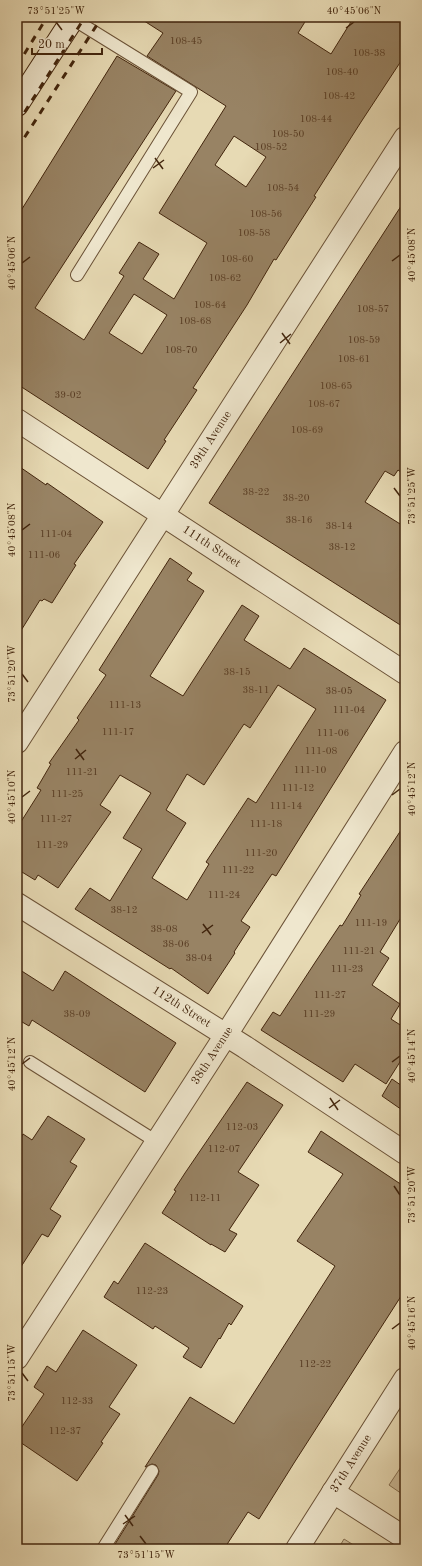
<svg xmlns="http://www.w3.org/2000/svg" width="422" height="1566" font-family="'Old Standard TT',serif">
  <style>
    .green { fill: #cbbb98; stroke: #867052 }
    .building { fill: #988364; stroke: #42250d; fill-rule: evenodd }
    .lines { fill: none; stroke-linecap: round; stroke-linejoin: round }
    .lane-casing { stroke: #6b5237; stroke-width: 14 }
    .street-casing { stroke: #6b5237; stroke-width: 24 }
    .secondary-casing { stroke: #42250d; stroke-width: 24 }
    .lane { stroke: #efe7ce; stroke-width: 12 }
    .street { stroke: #efe7ce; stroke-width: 22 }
    .secondary { stroke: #efe7ce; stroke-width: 22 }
    .rail { stroke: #42250d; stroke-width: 3; stroke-dasharray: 7 7; stroke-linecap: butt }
    .ticks { fill: none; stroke: #42250d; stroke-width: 1.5 }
    .labels { text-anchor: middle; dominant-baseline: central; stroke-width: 3.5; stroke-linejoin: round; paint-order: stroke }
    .number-label { font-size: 10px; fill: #583c23 }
    .street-label { font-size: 12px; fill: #42250d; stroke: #efe7ce }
    .neatline { fill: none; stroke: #42250d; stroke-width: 1.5 }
    .ticks-label { font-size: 10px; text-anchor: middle; fill: #42250d }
  </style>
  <rect width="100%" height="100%" fill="#e7dab4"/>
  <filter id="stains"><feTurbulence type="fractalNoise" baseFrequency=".005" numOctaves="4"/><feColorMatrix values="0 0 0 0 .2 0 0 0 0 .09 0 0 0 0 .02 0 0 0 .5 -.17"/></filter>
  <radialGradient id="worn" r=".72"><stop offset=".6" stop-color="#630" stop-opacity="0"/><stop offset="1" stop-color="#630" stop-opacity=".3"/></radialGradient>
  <!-- green -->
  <path class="green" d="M405,1461V1496L389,1485Z
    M344,1539L360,1549H338Z"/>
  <!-- building -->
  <path class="building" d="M138,17H308L298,33L331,54L354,17H405V55L361,122L314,196L316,197L300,222L276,260L274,259L247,305L193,388L197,390L164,440L166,441L148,469L17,384V217L117,56L176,91L35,308L84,340L124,276L119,273L139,242L159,254L143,279L174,299L207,243L159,213L226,106L147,56L163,33ZM234,136L266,157L246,187L215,165ZM134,294L167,315L142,354L109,333Z
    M405,200V475L398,470L394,476L385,471L365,502L405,527V628L209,503Z
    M17,465L46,485L47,483L103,522L74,564L76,565L52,603L44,599L42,601L40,600L17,637Z
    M170,558L192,573L187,580L204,591L150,676L183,696L242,605L259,616L244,640L290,669L304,648L386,700L276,876L272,874L241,921L250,927L234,952L235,953L208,994L171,968L170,969L75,909L90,888L110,901L142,849L123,838L151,793L120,775L100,805L111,812L58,888L38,875L35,880L17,869V828L41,790L37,788L51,764L49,763L79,720L77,718L106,675L99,670ZM278,685L316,709L256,803L248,798L206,862L209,864L187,900L152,878L186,823L166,810L187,774L204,785L244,724L250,728Z
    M405,824V911L380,952L389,958L372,985L400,1004L391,1019L405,1028V1054L386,1084L355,1064L343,1082L261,1030L273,1012L280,1016L316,961L340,925L342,926L361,895L359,894Z
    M17,968L53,991L65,971L176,1043L145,1092L32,1020L29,1026L17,1019Z
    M392,1079L405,1088V1112L382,1096Z
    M247,1082L283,1105L238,1172L259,1185L229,1230L237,1234L225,1252L211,1244V1245L162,1213L176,1191L174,1190L185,1173Z
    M48,1116L85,1139L70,1162L77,1166L50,1209L61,1216L48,1237L42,1234L17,1273V1145L23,1134L32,1140Z
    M321,1131L405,1187V1290L294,1463L259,1519L248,1512L224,1549H112L158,1475L159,1471L156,1465L152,1464L145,1467L190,1397L234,1424L335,1266L297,1241L343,1174L308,1152Z
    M145,1243L243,1306L231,1325L229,1323L220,1339L219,1338L201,1368L183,1357L189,1348L155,1326L153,1329L104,1297L114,1281L118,1284Z
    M83,1330L137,1365L109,1407L120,1414L101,1442L103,1443L77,1481L17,1440V1434L44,1394L34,1387L47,1366L56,1372Z"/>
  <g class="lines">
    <defs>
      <path id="lane" d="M73,19L191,92L77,275
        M30,1062L157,1142
        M103,1549L152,1471"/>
      <g id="street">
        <path id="s1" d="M17,420L405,673"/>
        <path id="s2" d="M17,742L405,138"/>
        <path id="s3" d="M17,904L245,1047L405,1153"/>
        <path id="s4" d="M17,1358L226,1035L405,752"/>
        <path d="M333,1492L405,1538"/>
        <path id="s5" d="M297,1549L405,1379"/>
      </g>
      <path id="secondary" d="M17,105L74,17"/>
    </defs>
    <!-- lane casing -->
    <use href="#lane" class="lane-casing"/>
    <!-- street casing -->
    <use href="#street" class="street-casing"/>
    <!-- secondary casing -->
    <use href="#secondary" class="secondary-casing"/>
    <!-- lane -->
    <use href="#lane" class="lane"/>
    <!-- street -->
    <use href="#street" class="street"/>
    <!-- secondary -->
    <use href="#secondary" class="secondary"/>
    <!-- rail -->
    <path class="rail" d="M17,66L47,17
      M17,124L85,17
      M17,149L102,17"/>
  </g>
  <!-- ticks -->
  <path class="ticks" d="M56,22L62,30M346,28L354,22M155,158L163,169M153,168L164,160M392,261L400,255M22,263L30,257M282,333L290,344M280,343L291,334M394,488L400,496M22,530L30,524M22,674L28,682M76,749L84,760M75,759L86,750M392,795L400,789M22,797L30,791M203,924L211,935M202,933L213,925M392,1062L400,1056M22,1064L30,1058M330,1098L338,1110M329,1108L340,1100M394,1186L400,1195M392,1329L400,1323M22,1373L28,1381M125,1515L133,1526M123,1524L135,1516M140,1536L146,1544"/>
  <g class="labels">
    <!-- number labels -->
    <g class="number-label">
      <text x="186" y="41">108-45</text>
      <text x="369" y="53">108-38</text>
      <text x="342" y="72">108-40</text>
      <text x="339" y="96">108-42</text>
      <text x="316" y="119">108-44</text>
      <text x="288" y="134">108-50</text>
      <text x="271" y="147">108-52</text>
      <text x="283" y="188">108-54</text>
      <text x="266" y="214">108-56</text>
      <text x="254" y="233">108-58</text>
      <text x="237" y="259">108-60</text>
      <text x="225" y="278">108-62</text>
      <text x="210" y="305">108-64</text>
      <text x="373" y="309">108-57</text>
      <text x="195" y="321">108-68</text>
      <text x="364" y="340">108-59</text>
      <text x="181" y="350">108-70</text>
      <text x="354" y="359">108-61</text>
      <text x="336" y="386">108-65</text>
      <text x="68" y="395">39-02</text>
      <text x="324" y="404">108-67</text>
      <text x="307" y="430">108-69</text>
      <text x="256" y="492">38-22</text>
      <text x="296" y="498">38-20</text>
      <text x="299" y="520">38-16</text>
      <text x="339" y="526">38-14</text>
      <text x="56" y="534">111-04</text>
      <text x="342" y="547">38-12</text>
      <text x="44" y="555">111-06</text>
      <text x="237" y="672">38-15</text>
      <text x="256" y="690">38-11</text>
      <text x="339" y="691">38-05</text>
      <text x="125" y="705">111-13</text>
      <text x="349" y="710">111-04</text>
      <text x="118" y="732">111-17</text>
      <text x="333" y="733">111-06</text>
      <text x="321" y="751">111-08</text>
      <text x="310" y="770">111-10</text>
      <text x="82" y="772">111-21</text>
      <text x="298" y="788">111-12</text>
      <text x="67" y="794">111-25</text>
      <text x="286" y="806">111-14</text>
      <text x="56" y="819">111-27</text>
      <text x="266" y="824">111-18</text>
      <text x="52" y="845">111-29</text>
      <text x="261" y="853">111-20</text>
      <text x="238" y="870">111-22</text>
      <text x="224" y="895">111-24</text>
      <text x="124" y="910">38-12</text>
      <text x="371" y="923">111-19</text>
      <text x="164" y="929">38-08</text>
      <text x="176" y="944">38-06</text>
      <text x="359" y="951">111-21</text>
      <text x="199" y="958">38-04</text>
      <text x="347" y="969">111-23</text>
      <text x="330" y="995">111-27</text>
      <text x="77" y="1014">38-09</text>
      <text x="319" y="1014">111-29</text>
      <text x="242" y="1127">112-03</text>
      <text x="224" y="1149">112-07</text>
      <text x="205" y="1198">112-11</text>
      <text x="152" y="1291">112-23</text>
      <text x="315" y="1364">112-22</text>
      <text x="77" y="1401">112-33</text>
      <text x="65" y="1431">112-37</text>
    </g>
    <!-- street labels -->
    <g class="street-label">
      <text stroke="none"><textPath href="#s2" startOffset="359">39th Avenue</textPath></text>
      <text stroke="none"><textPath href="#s1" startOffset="232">111th Street</textPath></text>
      <text stroke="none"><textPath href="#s3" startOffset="194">112th Street</textPath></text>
      <text stroke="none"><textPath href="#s4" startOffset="360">38th Avenue</textPath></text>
      <text stroke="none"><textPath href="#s5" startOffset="101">37th Avenue</textPath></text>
    </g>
  </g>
  <!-- margin -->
  <rect width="422" height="1566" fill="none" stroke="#e7dab4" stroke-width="44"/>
  <!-- scale -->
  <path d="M32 48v6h70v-6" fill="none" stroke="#42250d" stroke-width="2"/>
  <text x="38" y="48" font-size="12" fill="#42250d" stroke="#efe7ce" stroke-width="3" paint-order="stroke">20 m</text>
  <rect x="22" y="22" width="378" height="1522" class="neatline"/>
  <g class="ticks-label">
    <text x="56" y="14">73°51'25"W</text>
    <text x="354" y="14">40°45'06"N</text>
    <text transform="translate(411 255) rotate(-90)" y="4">40°45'08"N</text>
    <text transform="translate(11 263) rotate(-90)" y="4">40°45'06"N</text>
    <text transform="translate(411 496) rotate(-90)" y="4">73°51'25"W</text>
    <text transform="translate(11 530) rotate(-90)" y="4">40°45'08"N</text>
    <text transform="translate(11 674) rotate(-90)" y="4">73°51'20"W</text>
    <text transform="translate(411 789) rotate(-90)" y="4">40°45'12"N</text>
    <text transform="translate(11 797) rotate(-90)" y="4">40°45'10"N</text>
    <text transform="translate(411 1056) rotate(-90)" y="4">40°45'14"N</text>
    <text transform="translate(11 1064) rotate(-90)" y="4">40°45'12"N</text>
    <text transform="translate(411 1195) rotate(-90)" y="4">73°51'20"W</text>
    <text transform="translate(411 1323) rotate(-90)" y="4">40°45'16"N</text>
    <text transform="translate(11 1373) rotate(-90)" y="4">73°51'15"W</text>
    <text x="146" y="1558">73°51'15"W</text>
  </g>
  <rect width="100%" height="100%" filter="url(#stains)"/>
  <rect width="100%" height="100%" fill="url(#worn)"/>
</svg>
